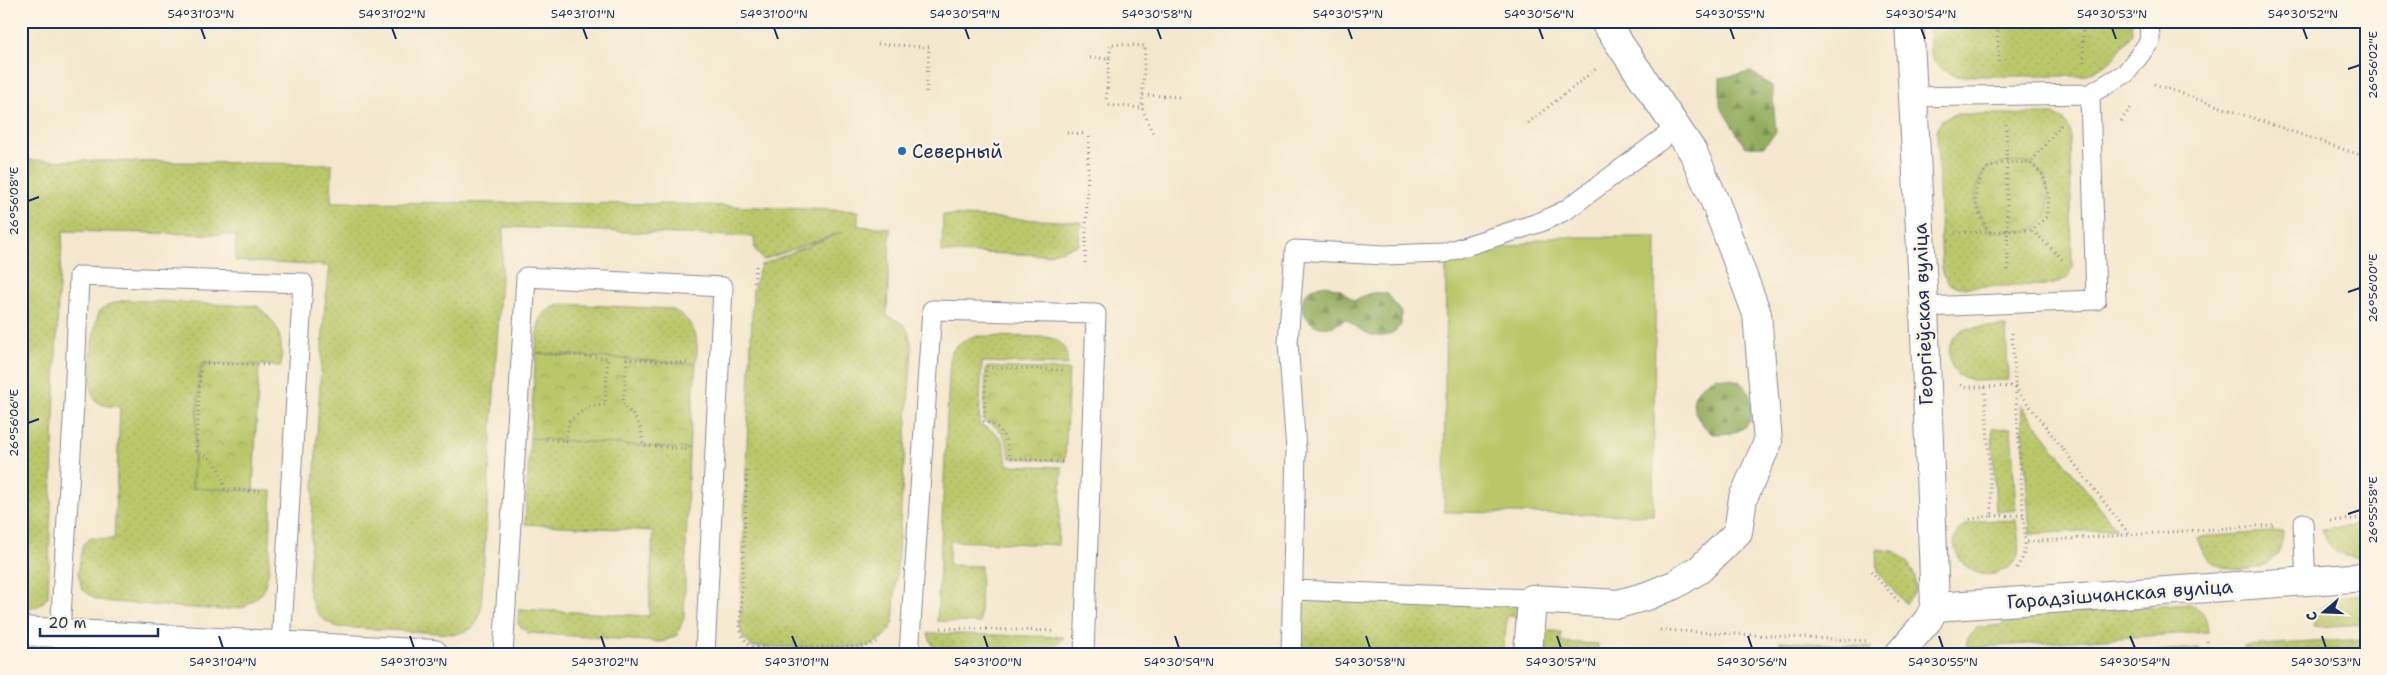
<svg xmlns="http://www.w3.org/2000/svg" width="2387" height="675" font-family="'Shantell Sans',sans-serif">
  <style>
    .grass { fill: url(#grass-dots); stroke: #6a7b64 }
    .forest { fill: url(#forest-firs); stroke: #576e5e }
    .park { fill: url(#park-crowns); stroke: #6a7b64 }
    .garden { fill: #bac769; stroke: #6a7b64 }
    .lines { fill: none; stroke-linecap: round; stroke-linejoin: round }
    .service-casing { stroke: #888b96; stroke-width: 21 }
    .minor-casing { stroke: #888b96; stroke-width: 30 }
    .path { stroke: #888b96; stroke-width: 3; stroke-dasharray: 1 4; stroke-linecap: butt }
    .service { stroke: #fff; stroke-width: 19 }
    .minor { stroke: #fff; stroke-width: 28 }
    .ticks { fill: none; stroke: #1b2f5e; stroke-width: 2 }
    .poi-dot { fill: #1f6fb2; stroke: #fcf5e5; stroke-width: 2 }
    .labels { text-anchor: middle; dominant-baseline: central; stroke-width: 4.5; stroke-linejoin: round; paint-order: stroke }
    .poi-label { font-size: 19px; fill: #1b2f5e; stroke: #fcf5e5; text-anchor: start }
    .street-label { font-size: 19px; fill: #1b2f5e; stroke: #fcf5e5 }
    .neatline { fill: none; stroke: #1b2f5e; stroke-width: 2 }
    .ticks-label { font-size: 12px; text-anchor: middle; fill: #1b2f5e }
  </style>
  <defs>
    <pattern id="grass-dots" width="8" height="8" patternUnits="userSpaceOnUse" patternTransform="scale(1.25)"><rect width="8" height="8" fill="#bac769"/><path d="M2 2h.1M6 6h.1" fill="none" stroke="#9fab5d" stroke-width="1.8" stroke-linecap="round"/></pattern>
    <pattern id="forest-firs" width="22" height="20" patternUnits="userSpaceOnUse" patternTransform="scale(1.25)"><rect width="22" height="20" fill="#93ac5d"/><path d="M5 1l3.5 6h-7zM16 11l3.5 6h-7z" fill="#778c50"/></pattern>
    <pattern id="park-crowns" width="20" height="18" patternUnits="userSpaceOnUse" patternTransform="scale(1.25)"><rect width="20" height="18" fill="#bac769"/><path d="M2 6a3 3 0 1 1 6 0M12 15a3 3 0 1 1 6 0" fill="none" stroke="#9fab5d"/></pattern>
  </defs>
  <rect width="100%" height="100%" fill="#fcf5e5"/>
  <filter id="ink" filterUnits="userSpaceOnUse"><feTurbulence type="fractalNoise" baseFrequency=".02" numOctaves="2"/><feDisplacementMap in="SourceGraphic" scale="10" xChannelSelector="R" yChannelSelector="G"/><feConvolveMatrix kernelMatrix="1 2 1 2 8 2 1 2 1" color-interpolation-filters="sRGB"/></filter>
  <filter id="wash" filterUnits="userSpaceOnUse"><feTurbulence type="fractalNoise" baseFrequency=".0096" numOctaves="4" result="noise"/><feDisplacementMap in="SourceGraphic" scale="20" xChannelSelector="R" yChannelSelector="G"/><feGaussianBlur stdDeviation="1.12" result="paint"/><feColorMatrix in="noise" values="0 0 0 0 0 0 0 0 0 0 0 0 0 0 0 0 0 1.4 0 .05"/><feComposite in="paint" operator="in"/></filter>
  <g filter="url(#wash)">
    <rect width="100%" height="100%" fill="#f4e7cd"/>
    <!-- grass -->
    <path class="grass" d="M1929,21H2131L2132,34L2111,61L2084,76H1957C1925,64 1930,52 1929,21Z
      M1956,114H2053L2064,120L2070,130L2072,268L2067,278L2051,285L1960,287L1949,284L1942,273L1937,131L1942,119Z
      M21,160L332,164L331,202L678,204L858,211V226L890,228L887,316C907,324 908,327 912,348L893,624C885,637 878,643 864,647H752L743,638L740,626L753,289L761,265L842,232L763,260L755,249L754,237L504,227L481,609C477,627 473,630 455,634L338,627C316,618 314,610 308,589L324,314L330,266L235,261L236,235L63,231L58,300L48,596C41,607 34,609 21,608Z
      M943,215L1081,222L1079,245L1046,255L942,252Z
      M126,300L257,306C280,325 283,337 281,366L201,363L192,488L272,491L269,570L263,592L245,607L221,610L111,602L95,599L82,589L78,572L83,544L91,538L114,539L120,407C111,406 102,407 95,400C86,390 92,319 101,310C108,303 117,302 126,300Z
      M564,304L672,309C697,323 699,337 696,364L536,353C538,328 535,310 564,304Z
      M2006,326L2008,380L1975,381L1957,375C1946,360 1945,336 1966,329C1979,326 1993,327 2006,326Z
      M975,336L1046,337C1062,340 1068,348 1067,365L982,362L979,425C1004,434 1004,440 1007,465L1062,467L1058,545L950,541L949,565L981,566L980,623L937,621L950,356C955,344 963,340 975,336Z
      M2021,405L2116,529L2030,534Z
      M2011,428L2016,510L1996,512L1992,429Z
      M530,438L689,449L684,618L677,635L662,642L528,633L518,624L519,609L649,616L653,531L525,524Z
      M2016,520C2017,531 2020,544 2018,555C2016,561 2011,566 2005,569C1972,591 1938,542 1963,527C1977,518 2000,521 2016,520Z
      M2366,525V557C2339,558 2331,553 2321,529Z
      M2283,531C2282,539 2282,548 2277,554C2262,575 2220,575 2205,555C2201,550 2199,543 2197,537Z
      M1877,549L1894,551L1907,561L1915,577V591L1906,604L1878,573Z
      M1293,590L1519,599V616H1507L1503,654H1291Z
      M2366,594V624L2313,627C2319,598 2340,595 2366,594Z
      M2190,604C2204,611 2207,616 2208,632L1967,648L1968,638L1978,627L2003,625V617Z
      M1540,630L1561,632V642L1598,644L1597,654H1537Z
      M928,633L1064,637L1053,651L1047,654H946C934,651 931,644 928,633Z
      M2366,639V654H2244V646Z
      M1780,641L1873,647L1867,654H1779Z
      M2199,648V654H2112Z"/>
    <!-- forest -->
    <path class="forest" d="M1751,72L1772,86L1776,132L1764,146L1745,147L1720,106V78Z
      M1326,285L1341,290L1354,301C1366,293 1374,291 1388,294L1401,313V325C1384,346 1364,334 1346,319C1338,324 1330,329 1320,327C1306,324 1296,303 1307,292C1311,288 1320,286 1326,285Z
      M1715,377C1722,378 1732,378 1738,381C1752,388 1757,416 1746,426C1737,434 1723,434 1712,434C1688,413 1685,392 1715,377Z"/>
    <!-- park -->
    <path class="park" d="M2008,162L2030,163L2044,176L2049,196L2046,217L2032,230L1990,232C1973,206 1970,194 1987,168Z
      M536,353L696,364L689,449L530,438Z
      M201,363L259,365L253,491L192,488Z
      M986,367L1069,370L1065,461L1010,458C1007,440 1003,427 984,421Z"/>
    <!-- garden -->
    <path class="garden" d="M1550,237H1656L1653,515L1444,512L1446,263Z"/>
  </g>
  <g filter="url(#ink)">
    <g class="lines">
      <defs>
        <path id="service" d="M2090,94L2126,73L2150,41L2149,21
          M1913,97L2090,94L2096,300L1924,307
          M2303,523L2306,581
          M1293,590L1532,599
          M60,632L74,404L79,276L303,283L281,645
          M503,654L526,277L723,287L705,654
          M909,654L932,310L1096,314L1084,654
          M1291,654L1296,450L1288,342L1295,250L1384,255L1444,253L1541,222L1566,210L1678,127"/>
        <path id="minor" d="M1909,21L1924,307L1935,607
          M21,631L434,654
          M1528,654L1532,599L1618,604L1647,596L1674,585L1700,569L1738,532L1743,498L1768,442L1757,314L1716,204L1693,152L1604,21
          M1899,654L1928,620L1935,607L2366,577"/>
      </defs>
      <!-- service casing -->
      <use href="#service" class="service-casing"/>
      <!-- minor casing -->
      <use href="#minor" class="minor-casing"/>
      <!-- path -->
      <path class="path" d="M1997,21L1999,66
        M2082,21L2084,63
        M878,44L929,47L926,95
        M1090,58H1109L1111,44L1145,46L1142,108L1154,136
        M1109,58L1106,105L1142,108
        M2154,84L2366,157
        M1143,95L1181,97
        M2121,121L2132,106
        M1528,123L1596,69
        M2006,124L2008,273
        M2061,125L2030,163L2044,176L2049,196L2046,217L2032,230L2064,261
        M1067,133L1089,134L1085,266
        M1990,232C1973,206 1970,194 1987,168L2008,162L2030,163
        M1955,233L2032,230
        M754,282L756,266
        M2012,333L2025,542
        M1961,385L1967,387H1985L1992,516L1965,520
        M1985,387L2014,386L2129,534
        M546,439L566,441L569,421L588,407L605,405L608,358L551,354
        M686,449L643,445C642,428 638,417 623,406L627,359L691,363
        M1062,462L1010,458C1007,440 1003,427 984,421L986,367L1064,370
        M747,471L740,626L743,638L752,647H864L879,641
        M260,491L225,489C220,468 217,459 196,451L201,363L268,365
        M1992,516L2023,515
        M2331,521L2366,518
        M2017,568L2023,557L2025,542L2273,525
        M1871,571L1899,602
        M941,628L1055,631
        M1660,630L1868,641
        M2207,641V654"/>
      <!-- service -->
      <use href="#service" class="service"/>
      <!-- minor -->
      <use href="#minor" class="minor"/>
    </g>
  </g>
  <!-- ticks -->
  <path class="ticks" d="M201,28L205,39M392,28L396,39M583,28L587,39M774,28L778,39M965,28L969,39M1157,28L1161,39M1348,28L1352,39M1539,28L1543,39M1730,28L1734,39M1921,28L1925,39M2112,28L2116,39M2303,28L2307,39M2348,69L2360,65M28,201L39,197M2348,292L2360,288M28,423L39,419M2348,514L2360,510M219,636L223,648M410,636L414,648M601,636L605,648M792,636L797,648M984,636L988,648M1175,636L1179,648M1366,636L1370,648M1557,636L1561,648M1748,636L1752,648M1939,636L1943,648M2130,636L2135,648M2322,636L2326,648"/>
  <!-- markers -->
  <circle class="poi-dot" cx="902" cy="151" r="5"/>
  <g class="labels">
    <!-- poi labels -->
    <g class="poi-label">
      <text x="912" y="151">Северный</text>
    </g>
    <!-- street labels -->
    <g class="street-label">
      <text transform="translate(1923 314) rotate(-92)">Георгіеўская вуліца</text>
      <text transform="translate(2120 594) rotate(-4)">Гарадзішчанская вуліца</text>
    </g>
  </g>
  <!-- margin -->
  <rect width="2387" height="675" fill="none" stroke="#fcf5e5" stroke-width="55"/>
  <!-- north arrow -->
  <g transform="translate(2324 612) rotate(251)" stroke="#fcf5e5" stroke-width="4" paint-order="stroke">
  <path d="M0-4L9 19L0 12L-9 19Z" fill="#1b2f5e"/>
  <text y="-8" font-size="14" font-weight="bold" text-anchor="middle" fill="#1b2f5e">С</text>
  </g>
  <!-- scale -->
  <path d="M40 628v8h118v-8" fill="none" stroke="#1b2f5e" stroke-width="2.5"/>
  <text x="48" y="628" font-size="15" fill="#1b2f5e" stroke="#fcf5e5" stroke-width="4" paint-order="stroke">20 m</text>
  <rect x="28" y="28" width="2332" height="620" class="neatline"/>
  <g class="ticks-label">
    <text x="201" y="18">54°31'03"N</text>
    <text x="392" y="18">54°31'02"N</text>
    <text x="583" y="18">54°31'01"N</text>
    <text x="774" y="18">54°31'00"N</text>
    <text x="965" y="18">54°30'59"N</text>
    <text x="1157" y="18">54°30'58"N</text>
    <text x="1348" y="18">54°30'57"N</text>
    <text x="1539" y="18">54°30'56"N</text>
    <text x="1730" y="18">54°30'55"N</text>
    <text x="1921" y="18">54°30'54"N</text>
    <text x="2112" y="18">54°30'53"N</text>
    <text x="2303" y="18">54°30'52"N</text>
    <text transform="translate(2373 65) rotate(-90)" y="4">26°56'02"E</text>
    <text transform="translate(14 201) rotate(-90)" y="4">26°56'08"E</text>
    <text transform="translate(2373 288) rotate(-90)" y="4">26°56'00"E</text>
    <text transform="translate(14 423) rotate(-90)" y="4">26°56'06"E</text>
    <text transform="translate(2373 510) rotate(-90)" y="4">26°55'58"E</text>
    <text x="223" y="666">54°31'04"N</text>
    <text x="414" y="666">54°31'03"N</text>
    <text x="605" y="666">54°31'02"N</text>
    <text x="797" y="666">54°31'01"N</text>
    <text x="988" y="666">54°31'00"N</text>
    <text x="1179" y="666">54°30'59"N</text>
    <text x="1370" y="666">54°30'58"N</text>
    <text x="1561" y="666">54°30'57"N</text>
    <text x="1752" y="666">54°30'56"N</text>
    <text x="1943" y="666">54°30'55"N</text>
    <text x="2135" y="666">54°30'54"N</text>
    <text x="2326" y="666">54°30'53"N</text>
  </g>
</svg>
